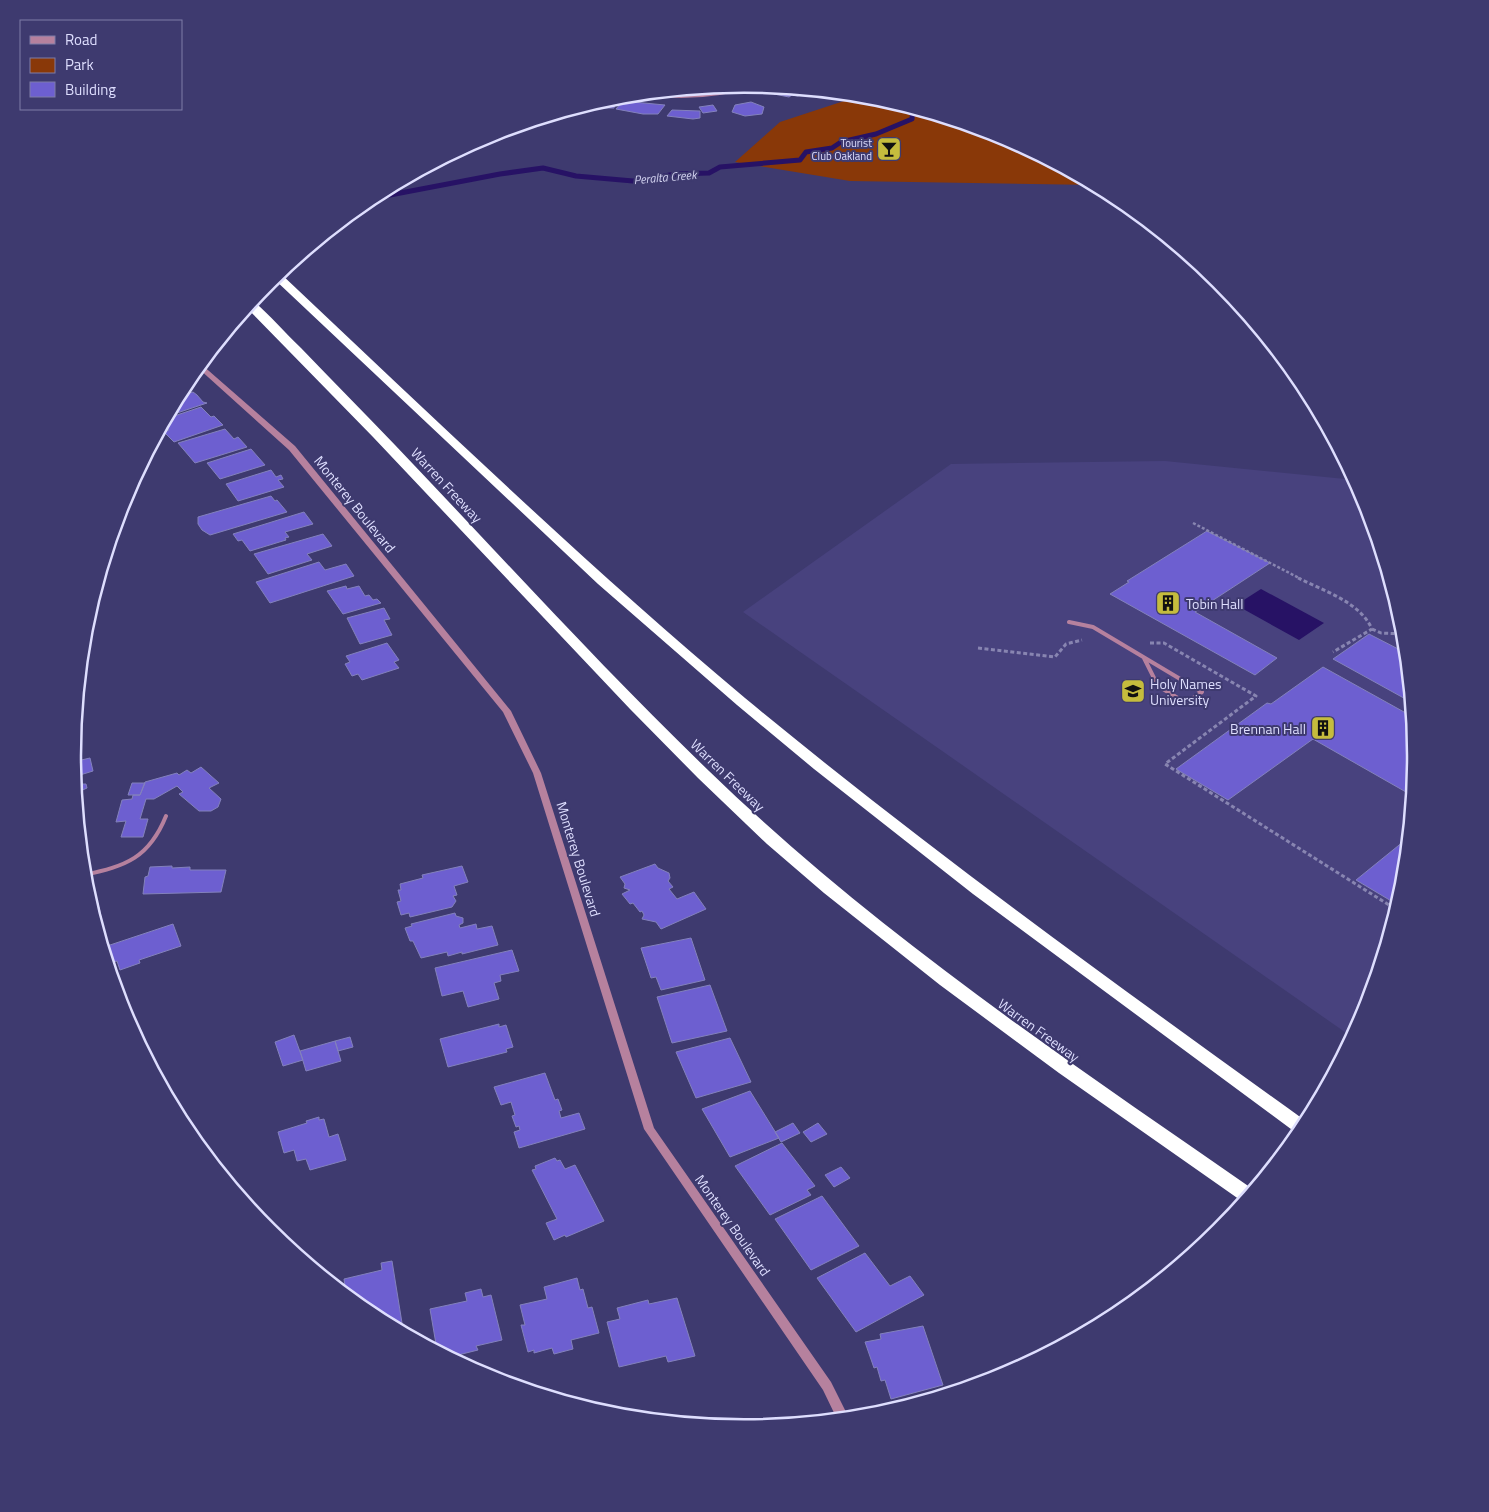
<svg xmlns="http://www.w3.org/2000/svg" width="1489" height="1512" font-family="'Titillium Web',sans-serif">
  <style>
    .built { fill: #48427e }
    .green { fill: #893808 }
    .water { fill: #271265 }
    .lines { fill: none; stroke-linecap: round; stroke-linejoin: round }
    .stream { stroke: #271265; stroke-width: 5 }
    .building { fill: #6d5fd0; stroke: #8381bc }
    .path-far1 { stroke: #8885b1; stroke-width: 2.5; stroke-dasharray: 3 2; stroke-linecap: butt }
    .path { stroke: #8885b1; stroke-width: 3; stroke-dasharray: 4 2.5; stroke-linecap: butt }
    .service { stroke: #b6819e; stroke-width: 4 }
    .minor { stroke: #b6819e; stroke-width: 3 }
    .tertiary { fill: #b6819e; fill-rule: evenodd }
    .motorway { fill: #fff; fill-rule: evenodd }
    .labels { text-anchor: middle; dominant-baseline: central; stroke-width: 4; stroke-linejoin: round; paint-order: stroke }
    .far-poi-label { font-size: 11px; fill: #dedefe; stroke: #3e3a6f; text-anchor: end }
    .far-water-label { font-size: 12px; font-style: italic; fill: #d4d4f1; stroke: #3e3a6f }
    .street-label { font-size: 14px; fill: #dedefe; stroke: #3e3a6f }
    .poi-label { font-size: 14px; fill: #dedefe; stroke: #3e3a6f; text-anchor: start }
    .rim { fill: none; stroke: #dedefe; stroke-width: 2.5 }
  </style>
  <rect width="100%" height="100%" fill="#3e3a6f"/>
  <!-- built -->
  <path class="built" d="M1165,461L1355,480L1365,499L1404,625L1416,756L1404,887L1365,1013L1352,1037L743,612L951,464Z"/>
  <!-- green -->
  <path class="green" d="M845,94L876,97L1002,135L1096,185L850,181L735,162L780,122L844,101Z"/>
  <!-- water -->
  <path class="water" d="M1261,589L1324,623L1299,640L1236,605Z"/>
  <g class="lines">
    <!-- stream -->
    <path class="stream" d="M369,199L500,174L543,168L576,176L633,181L676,174L709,173L720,167L800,160L806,152L832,148L841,142L876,134L912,119L913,108"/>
  </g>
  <!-- building -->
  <path class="building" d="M783,88L800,89L806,91L798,96L792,95L789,97L774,94Z
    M614,97L616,98L614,108H589V106H583Z
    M623,101L665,105L658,114H643L616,109Z
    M751,102L764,107L762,114L745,116L732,112L735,105Z
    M713,105L717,111L703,113L699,107Z
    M672,110L700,111V118L693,119L667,116Z
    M193,392L197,395L203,402L207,403L168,416L178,397Z
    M201,407L211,417L214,416L223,425L174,442L164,432L169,430L164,424L170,420L168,418Z
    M225,429L234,439L238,437L247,447L195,463L178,443Z
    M251,449L265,465L220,479L207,463Z
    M271,470L276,477L281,475L283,479L278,480L284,487L238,501L226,484Z
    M271,496L275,501L277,500L287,512L210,535L202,530L198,524V517Z
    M304,512L313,524L285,532L289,537L285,538L286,540L250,551L242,540L238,541L233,534Z
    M1207,531L1270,563L1195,612L1277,658L1255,675L1110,594L1129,582L1127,581Z
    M323,534L332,546L307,554L312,560L268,574L254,554Z
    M319,562L325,570L346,564L354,576L270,603L256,582Z
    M346,586L347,589L359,586L365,596L369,595L373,600L377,599L381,603L343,614L327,591Z
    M384,608L390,619L384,620L392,635L360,644L347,618Z
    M1369,634L1406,653L1411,702L1333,659Z
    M387,643L399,660L394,662L399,668L362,680L358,674L352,676L345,664L350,662L346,656Z
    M1323,667L1413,717L1416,756L1413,796L1313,739L1228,800L1176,769L1267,703L1271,704Z
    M90,758L93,771L80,775L82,784H86L87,788L76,793L73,762Z
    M201,767L219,783L209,788L221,799L218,807L211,811H199L179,794L183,792L177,786L154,799H146L140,819H148L143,837H121L126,821L116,822L122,800L132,799L133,795H140L145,782L177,773L179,775L187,770L191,773Z
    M132,783H145L140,795H128Z
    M1409,837L1404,887L1398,905L1356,880Z
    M655,864L658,868L669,873L670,878L668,881L673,887L669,889L677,899L694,892L706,909L661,929L656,922L642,919L644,915L642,911L640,912L633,903L630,904L622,894L630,890L624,888L625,884L620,877Z
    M172,866V868L190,867V870H226L221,892L143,894L145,877L148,876L150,867Z
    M462,866L468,882L454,886L457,895L453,896L456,901L452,907L410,917L409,913L401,915L397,902L401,901L398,890H401L400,884L423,878L422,875Z
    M92,899V902L94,901L96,907H99L104,932L99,933L89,900Z
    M455,913L456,916L463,918V923L459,925L460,928L476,924L477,929L492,926L498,945L462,954V952L448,956L447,952L421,958L413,941H410L405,928L412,926L411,924Z
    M173,924L181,946L139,960L140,963L120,970L117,961L109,964L104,947Z
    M691,938L705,980L661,990L656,977L651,978L641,948Z
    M512,950L519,971L500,975L501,981L494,983L499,999L468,1007L463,991L442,996L435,968Z
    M710,985L727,1031L672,1043L657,997Z
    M120,986L128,1011L123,1012L116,987Z
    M499,1024V1027L506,1025L513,1047L506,1049L507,1052L448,1067L440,1039Z
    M294,1035L303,1060L283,1066L275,1042Z
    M350,1037L353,1047L338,1051L335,1041Z
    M730,1038L751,1082L696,1098L676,1052Z
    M335,1041L341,1061L306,1071L300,1051Z
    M545,1073L555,1100L558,1099L562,1110L559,1111L561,1118L579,1113L585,1129L519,1148L514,1132L520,1130L519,1126L516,1127L512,1116L515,1115L511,1102L501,1105L494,1087Z
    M750,1091L779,1138L730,1157L702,1109Z
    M319,1117V1120L324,1119L329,1137L338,1134L346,1160L310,1170L306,1159L297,1161L294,1150L284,1153L278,1132L307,1123L306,1121Z
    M793,1123L800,1133L781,1142L775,1132Z
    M818,1123L827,1134L811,1142L803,1132Z
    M782,1143L815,1186L807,1190L811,1195L770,1215L735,1166Z
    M555,1158L557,1161L560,1160L565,1169L575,1165L604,1221L566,1237L565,1235L554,1240L546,1223L557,1219L532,1170L536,1169L535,1166Z
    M841,1167L850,1178L834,1187L825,1175Z
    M822,1196L859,1246L811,1270L775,1219Z
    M865,1253L890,1286L910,1276L924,1295L856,1332L817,1278Z
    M392,1261L402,1323L393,1325V1327L371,1315L346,1294L344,1279L382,1270L381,1263Z
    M577,1278L580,1290L583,1289L588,1308L592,1307L599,1333L571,1340L573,1349L554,1354L552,1348L534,1353V1350L528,1352L521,1325H525L520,1305L547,1299L544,1287Z
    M481,1289L483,1297L491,1295L502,1340L476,1346L478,1350L454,1356L455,1358H453L437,1350L430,1309L467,1301L465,1293Z
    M677,1298L695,1356L668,1362L666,1356L619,1367L607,1322L620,1319L617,1308L648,1300L649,1304Z
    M923,1326L943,1385L891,1399L885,1380L881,1381L877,1367L874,1368L865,1342L881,1339L880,1334Z"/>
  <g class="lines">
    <!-- path-far1 -->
    <path class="path-far1" d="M1193,523L1301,579"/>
    <!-- path -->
    <path class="path" d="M1298,578C1324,591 1360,602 1372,629L1333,652
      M1372,629L1381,633L1405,634
      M1150,643H1164L1256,696L1165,764L1397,910
      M978,648L1055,657L1066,644L1082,640"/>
    <!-- service -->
    <path class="service" d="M1069,622L1093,627L1202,692L1186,703L1158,686L1144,658
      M84,875C126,866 149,858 166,816"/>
    <!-- minor -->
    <path class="minor" d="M644,94C682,99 718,97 755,85"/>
    <!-- tertiary -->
    <path class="tertiary" d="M201,364L295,446L511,711L541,773L654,1128L831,1382L849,1418L837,1419L823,1390L644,1129L533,773L503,712L289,450L198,368Z"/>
    <!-- motorway -->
    <path class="motorway" d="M280,273C433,417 584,563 745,698C926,848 1117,985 1307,1122L1299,1135L973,894L814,769L737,705L598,584L273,278Z
      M253,301C270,315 285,333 301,348C332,380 364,413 395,445C499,554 600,666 709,771C874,931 1065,1059 1254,1190L1243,1202L1059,1073L940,985L824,893L767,844L698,778L630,709L373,437L247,308Z"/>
  </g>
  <!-- icons -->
  <defs>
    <symbol id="bar-square" viewBox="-11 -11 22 22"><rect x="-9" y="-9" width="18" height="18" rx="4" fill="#c5bc3d" stroke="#3e3a6f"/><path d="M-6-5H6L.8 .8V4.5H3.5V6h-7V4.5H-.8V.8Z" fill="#111"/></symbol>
    <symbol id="building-square" viewBox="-11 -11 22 22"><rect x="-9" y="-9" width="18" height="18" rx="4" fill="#c5bc3d" stroke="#3e3a6f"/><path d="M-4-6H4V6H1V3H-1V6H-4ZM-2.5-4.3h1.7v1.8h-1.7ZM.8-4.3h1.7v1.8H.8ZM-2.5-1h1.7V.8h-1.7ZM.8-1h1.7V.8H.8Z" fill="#111"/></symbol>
    <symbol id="university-square" viewBox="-11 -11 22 22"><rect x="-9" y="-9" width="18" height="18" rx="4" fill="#c5bc3d" stroke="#3e3a6f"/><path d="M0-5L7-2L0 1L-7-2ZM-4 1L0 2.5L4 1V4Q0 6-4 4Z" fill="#111"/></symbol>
  </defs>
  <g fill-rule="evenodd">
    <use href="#bar-square" x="875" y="135" width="28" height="28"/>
    <use href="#building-square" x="1154" y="589" width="28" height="28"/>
    <use href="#university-square" x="1119" y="677" width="28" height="28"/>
    <use href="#building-square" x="1309" y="714" width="28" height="28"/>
  </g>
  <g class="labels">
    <!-- far-poi labels -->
    <g class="far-poi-label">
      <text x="872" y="143">Tourist<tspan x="872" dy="13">Club Oakland</tspan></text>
    </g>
    <!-- far-water labels -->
    <g class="far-water-label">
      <text transform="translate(665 177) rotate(-5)">Peralta Creek</text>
    </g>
    <!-- street labels -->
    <g class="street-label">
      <text transform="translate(447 485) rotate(47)">Warren Freeway</text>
      <text transform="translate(355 504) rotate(51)">Monterey Boulevard</text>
      <text transform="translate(728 775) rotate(44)">Warren Freeway</text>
      <text transform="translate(579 859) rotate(73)">Monterey Boulevard</text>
      <text transform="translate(1039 1030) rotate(36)">Warren Freeway</text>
      <text transform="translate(733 1225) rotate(55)">Monterey Boulevard</text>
    </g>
    <!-- poi labels -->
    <g class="poi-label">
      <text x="1186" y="603">Tobin Hall</text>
      <text x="1150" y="683">Holy Names<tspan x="1150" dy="16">University</tspan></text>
      <text x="1306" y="728" text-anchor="end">Brennan Hall</text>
    </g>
  </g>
  <!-- crop -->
  <path d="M0 0H1489V1512H0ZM81 756a663 663 0 1 1 1326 0a663 663 0 1 1-1326 0Z" fill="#3e3a6f" fill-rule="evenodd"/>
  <path class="rim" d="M81 756a663 663 0 1 1 1326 0a663 663 0 1 1-1326 0Z"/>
  <!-- legend -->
  <rect x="20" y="20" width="162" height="90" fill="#3e3a6f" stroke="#7e7ca8"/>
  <rect x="30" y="36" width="25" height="8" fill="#b6819e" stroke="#7e7ca8"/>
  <text x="65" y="45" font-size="15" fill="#dedefe">Road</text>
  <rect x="30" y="58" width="25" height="15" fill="#893808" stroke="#7e7ca8"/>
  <text x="65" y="70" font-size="15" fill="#dedefe">Park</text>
  <rect x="30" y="82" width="25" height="15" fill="#6d5fd0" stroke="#7e7ca8"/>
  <text x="65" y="95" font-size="15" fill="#dedefe">Building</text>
</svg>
